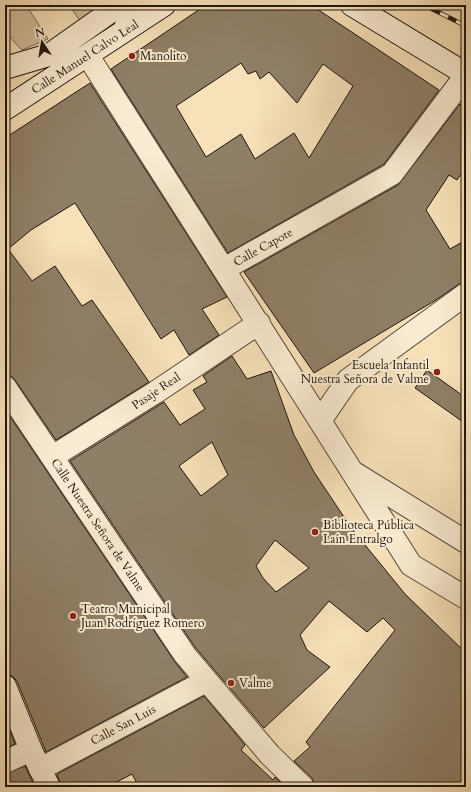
<svg xmlns="http://www.w3.org/2000/svg" width="471" height="792" font-family="Cardo,serif">
  <style>
    .green { fill: #d2be9c; stroke: #786a55 }
    .building { fill: #8f7f67; stroke: #1f150e; fill-rule: evenodd }
    .lines { fill: none; stroke-linecap: round; stroke-linejoin: round }
    .lane-casing { stroke: #554839; stroke-width: 14 }
    .street-casing { stroke: #554839; stroke-width: 24 }
    .secondary-casing { stroke: #1f150e; stroke-width: 24 }
    .lane { stroke: #faecd2; stroke-width: 12 }
    .street { stroke: #faecd2; stroke-width: 22 }
    .secondary { stroke: #faecd2; stroke-width: 22 }
    .rail-casing { stroke: #1f150e; stroke-width: 4.5 }
    .rail { stroke: #faecd2; stroke-width: 3; stroke-dasharray: 9; stroke-linecap: butt }
    .poi-dot { fill: #8f2418; stroke: #faecd2; stroke-width: 1.5 }
    .labels { text-anchor: middle; dominant-baseline: central; stroke-width: 4; stroke-linejoin: round; paint-order: stroke }
    .poi-label { font-size: 12px; fill: #1f150e; stroke: #faecd2; text-anchor: start }
    .street-label { font-size: 12px; fill: #1f150e; stroke: #faecd2 }
  </style>
  <rect width="100%" height="100%" fill="#f7e1b9"/>
  <filter id="stains"><feTurbulence type="fractalNoise" baseFrequency=".005" numOctaves="4"/><feColorMatrix values="0 0 0 0 .2 0 0 0 0 .09 0 0 0 0 .02 0 0 0 .5 -.17"/></filter>
  <radialGradient id="worn" r=".72"><stop offset=".6" stop-color="#630" stop-opacity="0"/><stop offset="1" stop-color="#630" stop-opacity=".3"/></radialGradient>
  <!-- green -->
  <path class="green" d="M5,5H26L48,39L22,50C4,32 5,30 5,5Z
    M69,5H106L80,21Z"/>
  <!-- building -->
  <path class="building" d="M206,5H311L439,90L384,164L228,253L111,69ZM241,63L248,74L256,71L260,79L269,72L297,103L323,64L353,86L309,158L294,133L255,159L241,134L206,157L176,106Z
    M90,83L227,297L202,309L219,335L189,355L174,330L161,339L75,203L31,230L8,249L32,281L55,266L82,306L92,300L149,382L56,440L15,380L11,376L5,375V138Z
    M460,104L466,108V167L457,180L449,175L426,210L450,249L466,240V282L459,284L436,300L314,373L244,272L398,185Z
    M232,356L247,379L271,371L294,435L314,472L352,529L405,594L466,653V787H315L312,778L294,761L310,747L306,742L395,630L383,618L367,632L329,601L300,635L307,650L330,667L264,728L195,647L70,461L164,402L180,425L205,409L193,390L207,382L203,376ZM212,442L228,475L201,496L179,466ZM275,540L309,568L276,592L263,578L256,566Z
    M427,370L466,398V424L415,388Z
    M5,409L175,662L187,677L46,752L17,681L12,676L5,674Z
    M204,696L245,745L241,750L273,780L275,777L285,787H139L132,774L107,787H61L57,774Z
    M5,719L15,744L5,748Z
    M25,766L35,787H5V774Z"/>
  <g class="lines">
    <defs>
      <path id="lane" d="M121,24L136,9V5"/>
      <path id="street" d="M88,56L320,421
        M224,269L392,174L466,75
        M466,294L348,380L320,421L411,565L466,598
        M5,387L185,655L270,755L303,787
        M52,457L156,392L259,323
        M356,474L466,542
        M5,762L31,750
        M40,769L206,681"/>
      <path id="secondary" d="M352,5L466,74
        M5,68L49,55L120,5
        M5,109L164,5
        M5,686L31,750L49,787"/>
    </defs>
    <!-- lane casing -->
    <use href="#lane" class="lane-casing"/>
    <!-- street casing -->
    <use href="#street" class="street-casing"/>
    <!-- secondary casing -->
    <use href="#secondary" class="secondary-casing"/>
    <!-- lane -->
    <use href="#lane" class="lane"/>
    <!-- street -->
    <use href="#street" class="street"/>
    <!-- secondary -->
    <use href="#secondary" class="secondary"/>
    <defs>
      <path id="rail" d="M424,5L466,26
        M457,5L466,9"/>
    </defs>
    <!-- rail casing -->
    <use href="#rail" class="rail-casing"/>
    <!-- rail -->
    <use href="#rail" class="rail"/>
  </g>
  <!-- markers -->
  <g class="poi-dot">
    <circle cx="132" cy="56" r="4"/>
    <circle cx="437" cy="372" r="4"/>
    <circle cx="315" cy="532" r="4"/>
    <circle cx="73" cy="616" r="4"/>
    <circle cx="231" cy="683" r="4"/>
  </g>
  <g class="labels">
    <!-- poi labels -->
    <g class="poi-label">
      <text x="140" y="56">Manolito</text>
      <text x="429" y="365" text-anchor="end">Escuela Infantil<tspan x="429" dy="14">Nuestra Señora de Valme</tspan></text>
      <text x="323" y="525">Biblioteca Pública<tspan x="323" dy="14">Laín Entralgo</tspan></text>
      <text x="81" y="609">Teatro Municipal<tspan x="81" dy="14">Juan Rodríguez Romero</tspan></text>
      <text x="239" y="683">Valme</text>
    </g>
    <!-- street labels -->
    <g class="street-label">
      <text transform="translate(85 57) rotate(-33)">Calle Manuel Calvo Leal</text>
      <text transform="translate(263 247) rotate(-29)">Calle Capote</text>
      <text transform="translate(156 391) rotate(-34)">Pasaje Real</text>
      <text transform="translate(98 525) rotate(56)">Calle Nuestra Señora de Valme</text>
      <text transform="translate(123 725) rotate(-28)">Calle San Luis</text>
    </g>
  </g>
  <!-- margin -->
  <rect width="471" height="792" fill="none" stroke="#f7e1b9" stroke-width="20"/>
  <rect x="6" y="6" width="459" height="780" fill="none" stroke="#1f150e" stroke-width="2"/>
  <rect x="10" y="10" width="451" height="772" fill="none" stroke="#1f150e"/>
  <!-- north arrow -->
  <g transform="translate(42 42) rotate(348)" stroke="#faecd2" stroke-width="3" paint-order="stroke">
  <path d="M0-3L7 15L0 10L-7 15Z" fill="#1f150e"/>
  <text y="-6" font-size="11" font-weight="bold" text-anchor="middle" fill="#1f150e">N</text>
  </g>
  <rect width="100%" height="100%" filter="url(#stains)"/>
  <rect width="100%" height="100%" fill="url(#worn)"/>
</svg>
